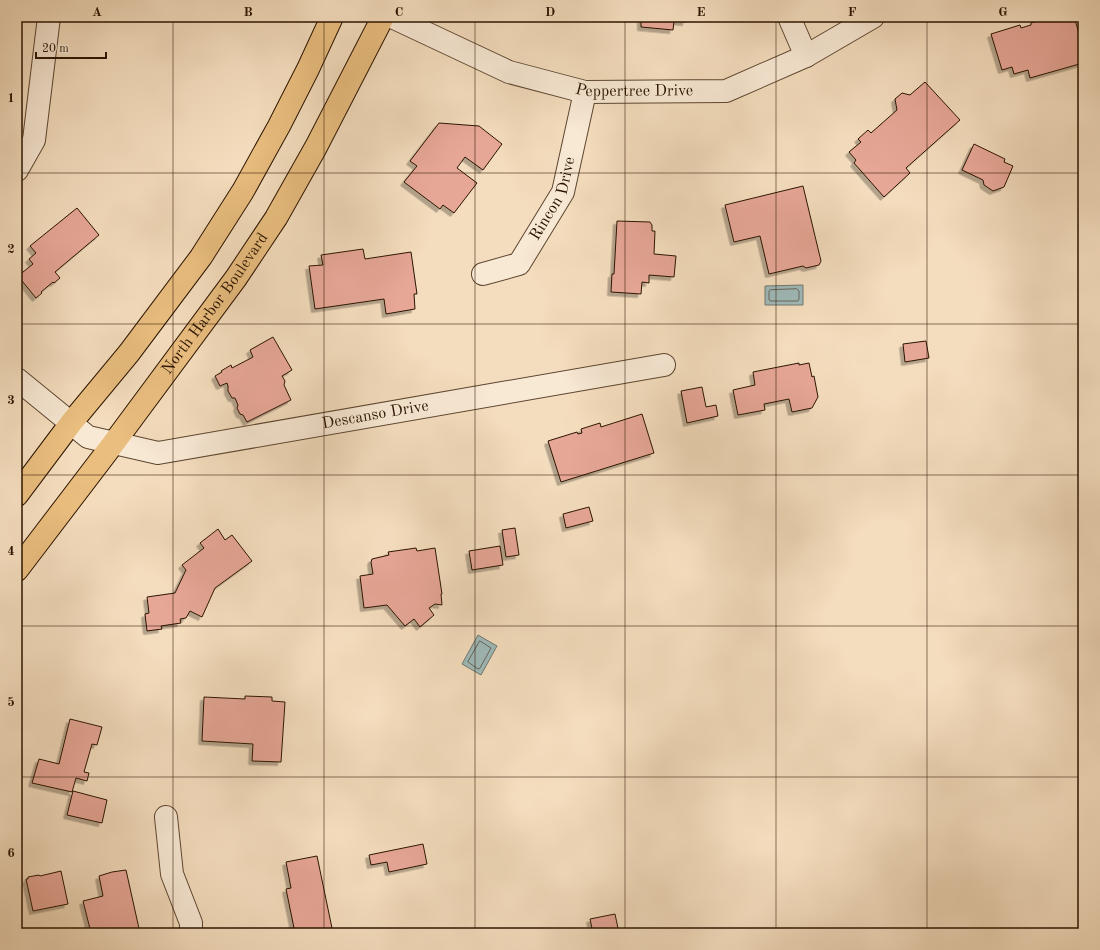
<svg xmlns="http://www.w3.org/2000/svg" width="1100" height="950" font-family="'Old Standard TT',serif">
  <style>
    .water { fill: #9fbaba; stroke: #717870 }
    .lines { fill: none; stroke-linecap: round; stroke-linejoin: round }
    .shore { stroke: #65675d; stroke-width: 1 }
    .building { fill: #e7a797; stroke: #2b1400; filter: url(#shadow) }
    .minor-casing { stroke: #5d4630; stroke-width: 24 }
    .major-casing { stroke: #2b1400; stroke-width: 24 }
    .minor { stroke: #f8e9d5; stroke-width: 22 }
    .major { stroke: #eabe7f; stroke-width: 22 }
    .grid { fill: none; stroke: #2b1400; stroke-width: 1; stroke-opacity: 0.55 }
    .labels { text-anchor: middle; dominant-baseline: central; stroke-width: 3; stroke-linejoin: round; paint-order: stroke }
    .street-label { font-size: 16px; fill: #2b1400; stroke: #f8e9d5 }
    .neatline { fill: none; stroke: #2b1400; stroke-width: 1.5 }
    .grid-label { font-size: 13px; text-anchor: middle; font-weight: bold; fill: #2b1400 }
  </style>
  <defs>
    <filter id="shadow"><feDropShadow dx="-3.5" dy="3.5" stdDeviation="0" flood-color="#0004"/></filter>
  </defs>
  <rect width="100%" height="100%" fill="#f4ddbe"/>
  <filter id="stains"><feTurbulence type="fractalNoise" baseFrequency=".005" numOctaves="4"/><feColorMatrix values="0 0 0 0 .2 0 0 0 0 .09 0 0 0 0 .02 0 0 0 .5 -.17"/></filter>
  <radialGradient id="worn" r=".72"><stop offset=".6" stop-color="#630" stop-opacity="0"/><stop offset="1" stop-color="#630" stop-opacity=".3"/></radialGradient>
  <!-- water -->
  <path class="water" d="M803,285V305H765V286Z
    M478,635L497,646L481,675L462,664Z"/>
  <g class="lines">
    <!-- shore -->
    <path class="shore" d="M797,289L799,291V299L798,301H771L769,300V291L770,290Z
      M480,641L491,648L480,668L478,669L468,662Z"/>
  </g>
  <!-- building -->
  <path class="building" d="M641,17H686V22L674,21L673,30L641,27Z
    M1049,17H1057L1058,21L1074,17L1083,46V63L1030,78L1028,70L1014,74L1012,67L1002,70L991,34L1020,25L1021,28L1031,25V23Z
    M925,82L960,120L906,168L910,173L884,197L854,163L856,160L849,152L861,142L858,139L868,130L871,133L897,110L895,99L902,93L910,95Z
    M439,123L479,126L502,144L483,170L465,157L457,168L477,183L454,213L443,205L440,209L404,182L417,166L410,161Z
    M974,144L1005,159L1004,162L1013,166L1004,187L993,191L984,185L983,180L962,170Z
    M803,186L821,261L819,265L806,268L803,266L769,274L760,236L734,242L725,205Z
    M77,208L99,235L55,272L60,278L54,283L53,282L41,292L42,293L36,298L18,276L33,264L29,259L36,253L30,246Z
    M617,221L650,222L652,225V231H655L654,254L676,256L674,277L649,275V283L642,282L641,294L611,292L612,274H614Z
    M363,249L365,259L411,252L417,294H414L415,309L386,314L384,299L315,309L309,266L323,265L321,255Z
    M273,337L292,370L282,376L285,381L284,385L291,400L247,422L243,415L240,414L237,408L238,405L235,398H232L228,391V386L227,383L220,386L215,376L222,372L221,371L231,365L232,368L253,357L250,350Z
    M926,341L929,358L905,362L903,344Z
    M799,363V365L809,363L812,377L814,376L818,397L812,408L792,412L789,399L764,404L765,410L738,415L733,390L755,385L753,372Z
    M702,387L706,407L716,405L718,416L687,423L681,391Z
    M642,414L654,453L561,482L548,441L577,432L578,434L582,433L581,429L600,423L601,427Z
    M589,507L593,521L566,528L563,514Z
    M515,528L519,555L506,557L502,530Z
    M218,529L225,540L232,535L252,561L215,588L202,617L190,611L186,618L180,619L181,623L161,626L162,629L147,631L145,614L149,613L147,597L175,593L186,570L182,565L204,548L200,543Z
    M500,546L503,565L472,570L469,551Z
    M416,548L417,551L435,548L442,594H441L442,605L435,604L429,608L434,615L420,627L414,619L405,626L387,605L364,608L360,576L373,574L371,562L372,559L389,555L388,552Z
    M245,696L272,697V701L285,702L281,762L252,761L253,744L202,741L204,697L245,699Z
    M70,719L102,727L97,745L92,744L84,772L89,773L87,781L76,778L72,792L32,783L39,759L59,764Z
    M73,791L107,800L102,823L67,815Z
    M423,844L427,864L389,872L387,862L371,865L369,855Z
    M317,856L333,933H295L286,889L291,888L286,862Z
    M126,870L140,933H91L83,901L103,896L99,876L112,872Z
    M61,871L68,904L33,911L26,879H28V877L39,875L40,876Z
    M615,914L619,933H593L590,919Z"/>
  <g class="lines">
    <defs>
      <g id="minor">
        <path id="s1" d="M392,17L509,72L585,92L726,91L806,56L873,17"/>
        <path d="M789,17L806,56"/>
        <path d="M17,170L34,140L49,17"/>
        <path id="s2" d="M483,274L519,264L563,192L585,92"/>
        <path id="s3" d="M17,379L88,437L158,453L664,365"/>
        <path d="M166,817L172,874L191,923V933"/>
      </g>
      <g id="major">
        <path d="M17,495L71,423L129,353L201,257L243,191L279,126L308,69L332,17"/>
        <path id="s4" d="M17,570L113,444L236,278L276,218L316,147L383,17"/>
      </g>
    </defs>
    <!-- minor casing -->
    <use href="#minor" class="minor-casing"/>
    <!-- major casing -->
    <use href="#major" class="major-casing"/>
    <!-- minor -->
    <use href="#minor" class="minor"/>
    <!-- major -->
    <use href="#major" class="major"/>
  </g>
  <!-- grid -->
  <path class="grid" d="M173,17V933M324,17V933M475,17V933M625,17V933M776,17V933M927,17V933M17,173H1083M17,324H1083M17,475H1083M17,626H1083M17,777H1083"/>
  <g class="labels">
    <!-- street labels -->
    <g class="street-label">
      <text stroke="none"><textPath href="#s1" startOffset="257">Peppertree Drive</textPath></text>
      <text stroke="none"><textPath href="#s2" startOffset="112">Rincon Drive</textPath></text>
      <text stroke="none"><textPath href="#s4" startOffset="332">North Harbor Boulevard</textPath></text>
      <text stroke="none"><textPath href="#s3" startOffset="384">Descanso Drive</textPath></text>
    </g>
  </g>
  <!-- margin -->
  <rect width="1100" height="950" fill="none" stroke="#f4ddbe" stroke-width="44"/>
  <!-- scale -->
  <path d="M36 52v6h70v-6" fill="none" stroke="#2b1400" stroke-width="2"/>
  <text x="42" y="52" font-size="12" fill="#2b1400" stroke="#f8e9d5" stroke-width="3" paint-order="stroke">20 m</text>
  <rect x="22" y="22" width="1056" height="906" class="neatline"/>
  <g class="grid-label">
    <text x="97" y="16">A</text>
    <text x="248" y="16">B</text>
    <text x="399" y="16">C</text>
    <text x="550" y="16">D</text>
    <text x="701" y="16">E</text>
    <text x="852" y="16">F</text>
    <text x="1003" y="16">G</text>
    <text x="11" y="102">1</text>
    <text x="11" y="253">2</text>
    <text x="11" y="404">3</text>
    <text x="11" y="555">4</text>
    <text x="11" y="706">5</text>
    <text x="11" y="857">6</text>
  </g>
  <rect width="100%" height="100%" filter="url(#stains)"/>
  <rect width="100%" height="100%" fill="url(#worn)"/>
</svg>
